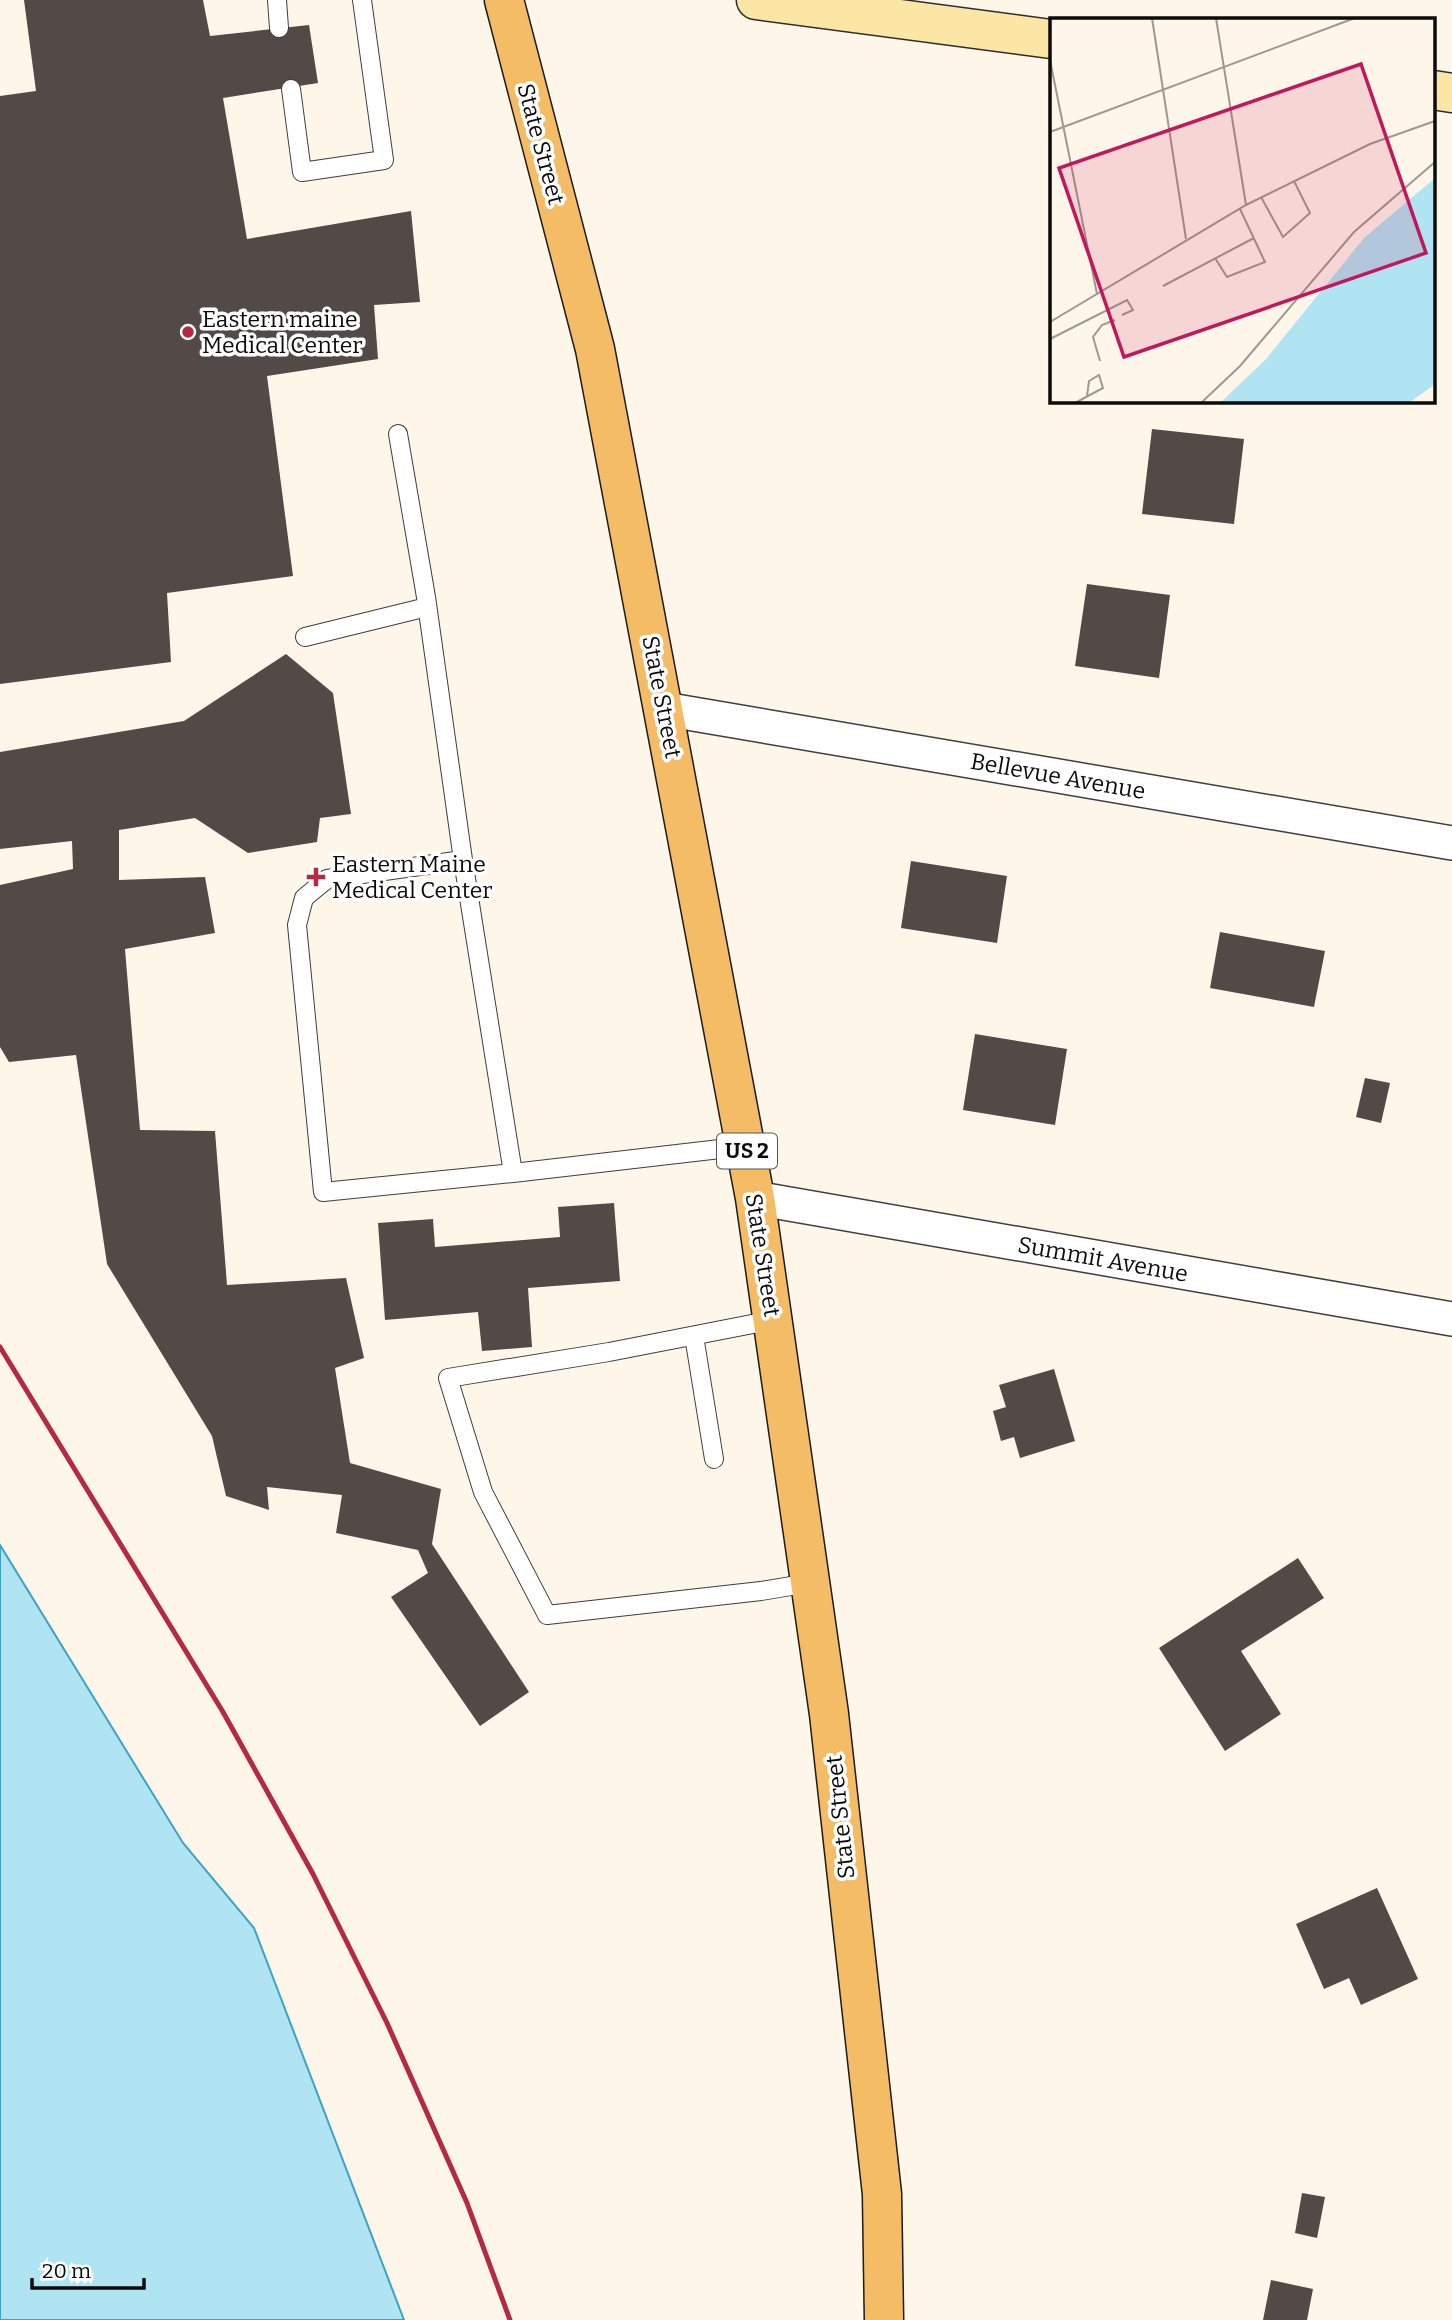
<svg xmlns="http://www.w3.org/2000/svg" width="1452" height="2320" font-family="Bitter,serif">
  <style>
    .water { fill: #b0e4f3; stroke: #3aa4c8; stroke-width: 2 }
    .building { fill: #534a48 }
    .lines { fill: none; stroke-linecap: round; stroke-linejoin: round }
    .lane-casing { stroke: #3e3e3e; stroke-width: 20 }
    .street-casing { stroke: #3e3e3e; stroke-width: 36 }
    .secondary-casing { stroke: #2d2d2d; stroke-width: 41 }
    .primary-casing { stroke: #1c1c1c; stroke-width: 41 }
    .lane { stroke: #fff; stroke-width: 18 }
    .street { stroke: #fff; stroke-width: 33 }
    .secondary { stroke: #fce6a6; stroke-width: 38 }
    .primary { stroke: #f4bc64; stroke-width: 38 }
    .rail { stroke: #b52944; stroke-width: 5 }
    .poi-dot { fill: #b52944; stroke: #fff; stroke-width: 2.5 }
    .labels { text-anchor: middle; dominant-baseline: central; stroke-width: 7; stroke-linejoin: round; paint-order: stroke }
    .shield { fill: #fff; stroke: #545454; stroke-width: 2 }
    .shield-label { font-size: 21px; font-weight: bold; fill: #0b0b0b }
    .street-label { font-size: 23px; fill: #0b0b0b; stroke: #fff }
    .poi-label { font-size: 23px; fill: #0b0b0b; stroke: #fff; text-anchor: start }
    .inset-road { fill: none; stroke: #9d9990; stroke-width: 2 }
    .view { fill: #c2185b; fill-opacity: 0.15; stroke: #c2185b; stroke-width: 3.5 }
    .inset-edge { fill: none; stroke: #0b0b0b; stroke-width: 3.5 }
  </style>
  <rect width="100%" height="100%" fill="#fef7e9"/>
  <!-- water -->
  <path class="water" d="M0,1545L183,1843L254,1928L404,2320H0Z"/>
  <!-- building -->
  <path class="building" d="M24,0H203L210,36L309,25L318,83L223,98L247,239L411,211L420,302L374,305L378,359L267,376L293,576L167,593L171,662L0,684V96L36,91Z
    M1152,429L1244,439L1234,524L1142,514Z
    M1087,584L1170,595L1159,678L1075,666Z
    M286,654L333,693L351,814L320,818L317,842L248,853L195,818L119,830V880L205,877L215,933L125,949L140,1130L215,1131L227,1285L346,1278L364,1358L335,1368L350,1463L441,1489L432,1544L529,1692L480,1726L391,1597L428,1573L418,1550L336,1533L342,1495L267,1487L269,1510L226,1496L212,1436L107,1264L76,1055L9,1062L0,1047V885L73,869L72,841L0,849V752L184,721Z
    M911,861L1007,876L997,943L901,928Z
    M1220,932L1325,951L1314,1007L1210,988Z
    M975,1034L1067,1049L1055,1125L963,1110Z
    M1365,1078L1390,1083L1381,1123L1356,1117Z
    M614,1203L620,1281L528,1288L532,1347L482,1351L478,1312L385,1320L378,1223L433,1219L435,1247L560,1237L558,1207Z
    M1054,1369L1075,1441L1020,1458L1014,1437L1001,1441L993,1411L1006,1407L999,1385Z
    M1298,1558L1324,1598L1241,1651L1281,1714L1225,1751L1159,1648Z
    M1377,1888L1418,1979L1361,2005L1349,1978L1324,1989L1296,1924Z
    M1302,2193L1325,2197L1317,2238L1295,2233Z
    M1271,2280L1313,2289L1307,2320H1263Z"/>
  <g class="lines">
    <defs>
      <path id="lane" d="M277,0L279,28
        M291,89L302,172L384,160L362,0
        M398,434L426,597L463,860L513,1173
        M305,637L427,607
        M463,860L327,879L304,898L297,925L323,1192L513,1173L746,1146
        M773,1320L609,1352L448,1378L483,1492L547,1615L761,1591L809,1583
        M694,1336L714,1459"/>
      <path id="street" d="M664,709L1452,843
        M755,1198L1452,1319"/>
      <path id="secondary" d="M756,0L1051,39
        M1433,90L1452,93"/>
      <path id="primary" d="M504,0L595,349L755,1198L829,1714L882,2194L884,2320"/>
    </defs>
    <!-- lane casing -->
    <use href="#lane" class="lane-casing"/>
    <!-- street casing -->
    <use href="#street" class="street-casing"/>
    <!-- secondary casing -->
    <use href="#secondary" class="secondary-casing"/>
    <!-- primary casing -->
    <use href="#primary" class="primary-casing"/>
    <!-- lane -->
    <use href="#lane" class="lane"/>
    <!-- street -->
    <use href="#street" class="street"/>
    <!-- secondary -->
    <use href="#secondary" class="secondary"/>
    <!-- primary -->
    <use href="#primary" class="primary"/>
    <!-- rail -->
    <path class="rail" d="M0,1347L223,1712L313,1874L387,2023L467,2203L510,2320"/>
  </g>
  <!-- markers -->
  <g class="poi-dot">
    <circle cx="188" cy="332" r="7"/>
    <path d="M312.5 866.5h7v7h7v7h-7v7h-7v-7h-7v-7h7z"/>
  </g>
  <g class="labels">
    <!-- shield labels -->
    <rect class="shield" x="717" y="1133.5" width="60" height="35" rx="5"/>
    <g class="shield-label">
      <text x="747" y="1151">US 2</text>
    </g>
    <!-- street labels -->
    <g class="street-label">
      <text transform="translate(541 144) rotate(75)">State Street</text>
      <text transform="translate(662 697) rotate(79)">State Street</text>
      <text transform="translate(1058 776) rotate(10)">Bellevue Avenue</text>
      <text transform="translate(763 1255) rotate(81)">State Street</text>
      <text transform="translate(1103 1259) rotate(10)">Summit Avenue</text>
      <text transform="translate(840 1817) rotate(-96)">State Street</text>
    </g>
    <!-- poi labels -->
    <g class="poi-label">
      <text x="202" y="319">Eastern maine<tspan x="202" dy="26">Medical Center</tspan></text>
      <text x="332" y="864">Eastern Maine<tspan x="332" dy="26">Medical Center</tspan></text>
    </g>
  </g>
  <!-- overview -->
  <g transform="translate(1050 18)">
    <rect width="385" height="385" fill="#fef7e9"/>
    <path d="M385,160V366L359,385H170L216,341L314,220Z" fill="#b0e4f3"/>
    <path class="inset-road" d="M102,0L136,221M166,0L196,187M0,42L47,276M0,114L305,0M211,179L233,219L260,195L244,163M165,240L177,259L215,244L190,191M113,268L204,220M0,304L196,187L320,126L385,103M0,321L77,282L83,292L72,297M50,343L43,319L52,307L65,302M25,385L53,370L49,357L39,363L37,378M151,385L190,348L304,214L385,144"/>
    <path class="view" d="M311,46L376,235L74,339L9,150Z"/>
    <rect width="385" height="385" class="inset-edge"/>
  </g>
  <!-- scale -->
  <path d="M32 2278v10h112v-10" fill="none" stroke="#0b0b0b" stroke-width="3.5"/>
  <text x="42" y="2278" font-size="21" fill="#0b0b0b" stroke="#ffffff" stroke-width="5" paint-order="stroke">20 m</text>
</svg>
